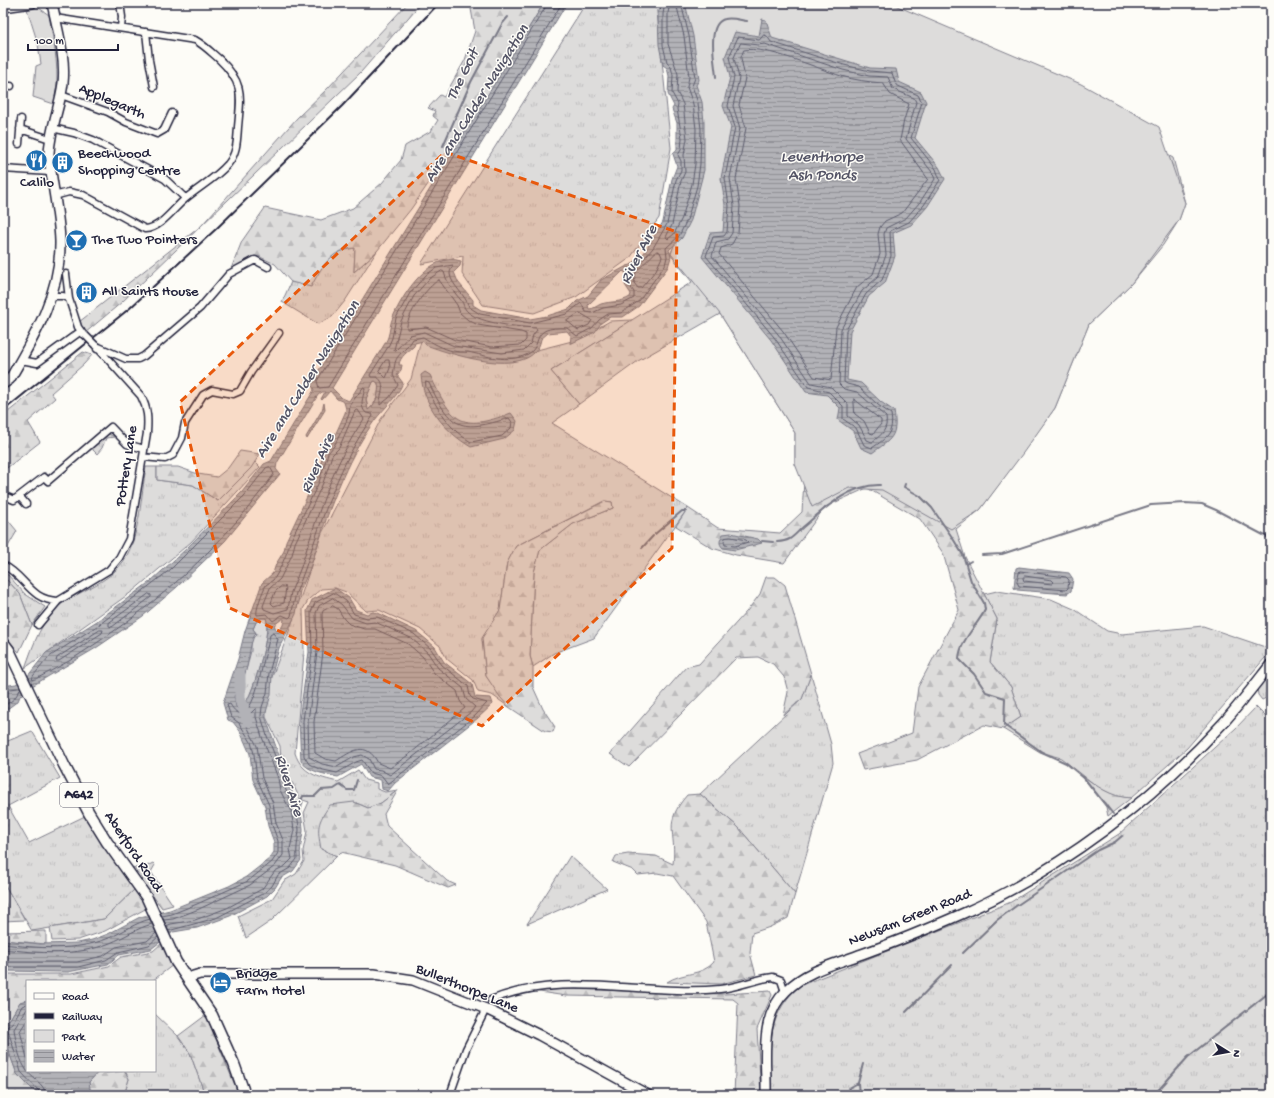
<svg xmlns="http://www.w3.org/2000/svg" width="1274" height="1098" font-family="'Gochi Hand',sans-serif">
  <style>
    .grass { fill: url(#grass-tufts); stroke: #807f8b }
    .forest { fill: url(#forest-firs); stroke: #807f8b }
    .park { fill: #dddcdb; stroke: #807f8b }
    .water { fill: url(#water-rules); stroke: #787885; fill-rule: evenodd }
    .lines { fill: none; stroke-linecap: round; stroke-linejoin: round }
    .shore { stroke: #5c5c6d; stroke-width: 1 }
    .stream { stroke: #787885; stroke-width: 2 }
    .river { stroke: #b2b2b7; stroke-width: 11 }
    .street-casing { stroke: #22223b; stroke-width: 9 }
    .secondary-casing { stroke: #22223b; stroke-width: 12 }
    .primary-casing { stroke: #22223b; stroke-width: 13 }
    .street { stroke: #fdfcf7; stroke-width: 6 }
    .secondary { stroke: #fdfcf7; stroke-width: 9 }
    .primary { stroke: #fdfcf7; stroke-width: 10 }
    .rail { stroke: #22223b; stroke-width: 2 }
    .street-bridge-casing { stroke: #22223b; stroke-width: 9; stroke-linecap: butt }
    .street-bridge { stroke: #fdfcf7; stroke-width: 6 }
    .marked { fill: #e8590c; fill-opacity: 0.2; stroke: #e8590c; stroke-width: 3; stroke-dasharray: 8 5; stroke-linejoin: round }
    .labels { text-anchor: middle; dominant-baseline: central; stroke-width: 3; stroke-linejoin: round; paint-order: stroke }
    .shield { fill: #fdfcf7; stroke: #646373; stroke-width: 1 }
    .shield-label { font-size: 14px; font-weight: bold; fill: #22223b }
    .street-label { font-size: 15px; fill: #22223b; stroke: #fdfcf7 }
    .poi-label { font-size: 15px; fill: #22223b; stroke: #fdfcf7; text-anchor: start }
    .water-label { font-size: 16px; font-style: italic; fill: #545466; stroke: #fdfcf7 }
  </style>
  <defs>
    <pattern id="grass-tufts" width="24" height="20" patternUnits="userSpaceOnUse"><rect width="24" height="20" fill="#dddcdb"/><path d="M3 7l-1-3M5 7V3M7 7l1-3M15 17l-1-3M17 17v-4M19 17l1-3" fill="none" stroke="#bdbcbd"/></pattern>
    <pattern id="forest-firs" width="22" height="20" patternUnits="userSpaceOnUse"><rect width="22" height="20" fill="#dddcdb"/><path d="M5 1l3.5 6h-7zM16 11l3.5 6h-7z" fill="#bdbcbd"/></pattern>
    <pattern id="water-rules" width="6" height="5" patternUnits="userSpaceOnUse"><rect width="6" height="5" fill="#b2b2b7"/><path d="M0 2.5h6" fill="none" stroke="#909096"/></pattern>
  </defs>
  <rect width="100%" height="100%" fill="#fdfcf7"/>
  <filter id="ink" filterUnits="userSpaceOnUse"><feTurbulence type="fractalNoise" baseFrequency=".025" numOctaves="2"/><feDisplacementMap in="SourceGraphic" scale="8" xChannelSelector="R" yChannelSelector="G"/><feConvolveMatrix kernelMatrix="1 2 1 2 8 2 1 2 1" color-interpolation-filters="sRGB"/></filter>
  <g filter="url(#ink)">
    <!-- grass -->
    <path class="grass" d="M586,3H656L671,148L659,218L630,258L576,297L534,313L483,305L462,274L463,256L421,264Z
      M355,248L354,272L377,251L345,301L332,317L318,324L282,302L291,282L311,286C322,265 329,252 355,248Z
      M632,320L551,371L579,404L552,423L688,508L594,638L554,653L533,667L530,656L534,572L540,550L573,524L613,508L612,502L604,501L516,546L507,563L500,610L482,639L486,676L509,707L492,695L478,692L473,680L447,659L440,646L420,629L379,610L366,611L346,592L335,588L321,589L309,599L303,609L304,653L295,753C302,774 318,777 338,782L358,770L365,780L377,783V789L385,792L398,790L381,803L368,808L354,802L321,849L337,856L271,921L246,938L238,916L272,899L284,881L296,874L304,861L303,851L307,831L304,813L309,802L300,799L281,760L280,746L266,717V693L291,626L322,533L381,419L411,379L422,337L505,354L537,350L576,340L610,321Z
      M375,381L378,383C380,392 376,405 368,410L366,399L373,382Z
      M109,434L115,437L106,438L102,448L97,454L93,450V445L105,435Z
      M255,462L260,467L191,542L133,591L25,668C33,646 42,617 63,603C83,589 108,583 123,562C140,537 141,496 146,467H157V480L193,485L218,501Z
      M3,514L17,531L3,555Z
      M3,574L8,575L25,594L45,607L32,625L20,594L7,580L3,583Z
      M997,591L1051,599L1074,609L1107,631L1122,634L1203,626L1271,649V651L1187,748L1131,798L1117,797L1099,788L1061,758L1040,752L1003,729L1021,717L1011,687L990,662L997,619L984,594Z
      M261,618H266C272,629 252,703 240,710L236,707L234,696L244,677L251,651V640L256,633L253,629L256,622Z
      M811,674L831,744L833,763L795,894L738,827L700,794L802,699Z
      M1267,676L1266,698L1262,700L1258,695L1257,688Z
      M1256,707L1271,722V1095H771C772,1050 762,1021 799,986L1011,902L1119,834L1236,728Z
      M32,731L60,778L8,806L29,843L85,816L135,889L104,919L32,931L3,882V743Z
      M570,856L607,889L527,924Z
      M155,1014L178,1036L190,1053L205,1095H124L129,1079L125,1071H155Z
      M3,1023L10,1055L3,1073Z"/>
    <!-- forest -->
    <path class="forest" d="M408,3H421L361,72L122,302L85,333L79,322L201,226L297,118L327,89Z
      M476,3H544L478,111L411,209L377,251L354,272L355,248C331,249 321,268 311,287L291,282L275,264L258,256L236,270L231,269L242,241L265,208L321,220L353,208L382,183L401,160L405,146L431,131L438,120L433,116L435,111L428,108L440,95L444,97L465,60L475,31L471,9Z
      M1155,148L1173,158L1185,203L1179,220L1163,245L1131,284L1089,324L1055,408L980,510L956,529L965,557L997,619L990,662L1011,687L1021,717L1003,729L984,725L917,760L863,770L857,754L912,733L918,687L959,610L943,553L920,519L867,488L825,507L784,563L736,555L712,548L676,526L688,508L718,528L780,533L802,512L804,481L795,464V433L720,314L638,361L579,404L551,371L692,282L670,254L693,211Z
      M83,352L92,355L84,364L51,393L55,398L28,422L40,442L3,471V416Z
      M240,451L260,454L251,468L218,501L193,485L157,480V467H178L198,474L217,477L228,468Z
      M605,501L612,502L613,508L573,524L540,550L534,572L530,656L533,667V687L543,709L555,727L553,732L545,731L509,707L500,697L486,676L482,638L500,610L507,563L516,546Z
      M766,577H775L785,585L811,674L802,699L783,715L788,692L784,677L773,664L758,657L736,658L629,767L610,754L686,667L699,664L747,611L760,594Z
      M7,580L20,594L32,625L19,652L3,635V583Z
      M1080,774C1097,786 1110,797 1131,798L1108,816L1106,807Z
      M398,790L384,814L387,826L447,881L456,885L448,888L395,865L341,852L337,856L321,849C317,827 317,823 330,805L354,802L368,808L381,803Z
      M700,794L738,827L795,894L788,918L770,927L752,933L750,953L756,975L721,984L667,982C682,972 702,976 714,962L706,922L673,876L657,873L638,875L633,870L613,862L616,856L628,854L656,856L673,864C677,832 662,824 687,795Z
      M153,863L155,865L151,872L173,905L162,908L131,867L141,869Z
      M3,882L25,920L3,921Z
      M135,889L147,908L105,931L78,940L52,941L50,928L104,919Z
      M46,931V944L3,940V932Z
      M162,943L173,965L152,981H27V1000L20,1002L10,1019L3,1023V974H71L109,966L121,957L153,951Z
      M567,989L725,994L770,991L772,995L757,1029L761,1095H734L738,1003L733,999L566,996L533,991Z
      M206,1015L239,1095H205L190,1053L178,1036Z
      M10,1055L17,1074L38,1095H11L3,1090V1073Z
      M99,1071H104L106,1073L125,1071L129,1079L124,1095L90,1094L89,1082Z"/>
    <!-- park -->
    <path class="park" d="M683,3H890L1081,84L1159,127L1185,203L1179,220L1131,284L1089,324L1055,408L1023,453L980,510L951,529L882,490L849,488L812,507L795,464V433L720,314L671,254L699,171Z
      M39,8L49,15C54,45 61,74 54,104L33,97L36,66L41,64L38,44L27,9Z"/>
    <!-- water -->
    <path class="water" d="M544,3H567L332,388L342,398L349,401L384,345C385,343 387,340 388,337C390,331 390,323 393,317C403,294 430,251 461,261L460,266L454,272L458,282L473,300V305L481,310L530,319L547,316L569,309L577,301L588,296L601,280L627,266L631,265L644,253L663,222L672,179L677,166L673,154L677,149V123L672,109L674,106L668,94L669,76L667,68L663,65L659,45L658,14L661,3H685L693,36L699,80L696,85L702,102L704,122V170L691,220L682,238L669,250L671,257L668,267L639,306L623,317H610L601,323L595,332L570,344L571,336L567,331L548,333L541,339C534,382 450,354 426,345L423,341L415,343L414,346C408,352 400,356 399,365H402L401,370L397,375L403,383C395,401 380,411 370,427C341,470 325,522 309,571L300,591L296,614L279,648L272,674L271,694L265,716L295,800L303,802C299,815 303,819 303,831C302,841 299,849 301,860L293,871L281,878L275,888L267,896L230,916L197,928L173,932L151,949L119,955L108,964L68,972L3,971V940L40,944L78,943L92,940L108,934L140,917L170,910L229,886L246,877L269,859L274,852V842L268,826L265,806L253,780L250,754L240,731L233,722L228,720L223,703L238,659L245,631L262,583L273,573L276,564L284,551L286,541L315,480L325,450L331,444L345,413L346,409L344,402L337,399L330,391L322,400L321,399L325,392H322L318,395L277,463L276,469L280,474L225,541L177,587L143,616L96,648L32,686L20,696L18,701L3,712V686L16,684L27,677L46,653L97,621L151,581L186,549L242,492L264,464L271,461L314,390L311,383ZM623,271L627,274L625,285L631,294L630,297C620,303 611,301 601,304C596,306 594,309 589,309L588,305ZM375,381L378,383C380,392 376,405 368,410L366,399L373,382ZM261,618H266C272,629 252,703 240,710L236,707L234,696L242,685L241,681C251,667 247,646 256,633L253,629L256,622ZM282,619H284L283,625L278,633L274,625Z
      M762,19L766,20L772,38L870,68L896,69L899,82L921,92L926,102L915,138L939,167L945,179L927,207L911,225L893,233L895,256L885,283L869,296L850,331L847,380L861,383L881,402L894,411C898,436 892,439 872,453L861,448L853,431L838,420L840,408L827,395L806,392L771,340L702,257L710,233L723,232L725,205L721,178L731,127L723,106L730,77L725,57L735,32L759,36Z
      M425,372L430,375C452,421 459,433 511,413L517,421L515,430L504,439L471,447C445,432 423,405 421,375Z
      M324,403L325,410L307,439L306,437L322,410Z
      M731,533L758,539L762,543L735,550L723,548C718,543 720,540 723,534Z
      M1019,567L1069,573L1073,579L1071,591L1067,594L1017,590L1014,588L1016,568Z
      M335,588L349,598L356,610L367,614L373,612L378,613L416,631L427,640L435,647L444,662L472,684L475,697L491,698L493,704L478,718L395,783L388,791L382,789L381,780L369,777L361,764L338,777C325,774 308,772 301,761L299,720L309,652L307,611L312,600Z
      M27,1000V1071H99L89,1082L91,1095H38L17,1074L10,1055L3,1023L10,1019L20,1002Z"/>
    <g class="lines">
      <!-- shore -->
      <path class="shore" d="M548,3L317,381L319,388L328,387L562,3
        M665,3L663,14V45L667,62L671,67L673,75L672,93L678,104L677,109L682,138L681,150L678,155L681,161V170L676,180L667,224L653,248L641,262L631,270L629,285L634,292V298L621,305L603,308L592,313L586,312L581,303L567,314L530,323L480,314L469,307C466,295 451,285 450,274C450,270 452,268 453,265L436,268L426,275L410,293L396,318L392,338L388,347L370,375L371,377H377C388,384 379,395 380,405L389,398L398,385L393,375C396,358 394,360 407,347C410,344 411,342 413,339L423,337C431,342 443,349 453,351C458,352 464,352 468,352C486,356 508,363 526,355C546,346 526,326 567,328L577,336L592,328L599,320L608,314L621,313L639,301L665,265L667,257L666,248L679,236L687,220L697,186L700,164L701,129L698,103L692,86L695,78L689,36L681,3
        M670,3L668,13V44L678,74L677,92L683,104L687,139L684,155L685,172L681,181L672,225L666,237L668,239L674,234L682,218L692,184L695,164L696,129L693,104L687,87L689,77L684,36L676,3
        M764,35L767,36L771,42L844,65L870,71L892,73L896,85L918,95L922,102L911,138L936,169L940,180L924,205L909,222L890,231L891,256L882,280L866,294L846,330L844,382L847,384L859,387L878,405L891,414C894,432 887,438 872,448L864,445L856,428L843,419V406L829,392L808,387L774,337L706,256L713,237L724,236L727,232L729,206L725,178L735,127L728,106L734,77L729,57L738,37L759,40Z
        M741,43L758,45L765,44L843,70L869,76L888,77L893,89L914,98L916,102L906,139L932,172L935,179L920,202L906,218L886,228L884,234L886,255L878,277L862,291L841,329L839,384L844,389L857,392L886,417C888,429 882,435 872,442L867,440L859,425L848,416V404L831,387L811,383L778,334L712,256L716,242L728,239L732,233L734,206L730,178L740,128L733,106L739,78L734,58Z
        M744,50C763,45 820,69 841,76C855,80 868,82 883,83L890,94L909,104L904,120L900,140L928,179L902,213L885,221L880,227L878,234L880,254L873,274L857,287L836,327L831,380L814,377L783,331L719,254L721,248L732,244L738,233L740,206L736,179L746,128L739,105L745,78L741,58Z
        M657,251L660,252L662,257L656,270L641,288H638L634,283L636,272Z
        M442,271L444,272C447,283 453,291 460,299C464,303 463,308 468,312C481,324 520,327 536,328L537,330L533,335L531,343L524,350L502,353L454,346L424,332L410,335L396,350H394L401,321L414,296L429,279Z
        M439,280L457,305L460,313L468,320L478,325L521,332L526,334V340L521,345L492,347L455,340L426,327L407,329C405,317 428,285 439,280Z
        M580,313L592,320L589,325L578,330L567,321Z
        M386,360H389L390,368L386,378L379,371Z
        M426,382L429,383C451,429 460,433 509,418L512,422L511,428L502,436L471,442C448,429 438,409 426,387Z
        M364,387L365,389C363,397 359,406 366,413L372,414L373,416C340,462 323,516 305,569L296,593L291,616L289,618L282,615L273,621L267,614L257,615C255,611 263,590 266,585C268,583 271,582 273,580C278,575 289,549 290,542L319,482L328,453L334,446L346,422L349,414L350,405Z
        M854,399L881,420V424L873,434L870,433L864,421L855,414Z
        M358,410L364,419C333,463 317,517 301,567L291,592L288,609L274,613L264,609L263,606L270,588L280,579L292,555L295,543L323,483L332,455L339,448L355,411Z
        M270,467L274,474C266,486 256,497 248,508C197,570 136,619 69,661C63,664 36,680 32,680L33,676L49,657L100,624L171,569L245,495L266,468Z
        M731,537L746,540L748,542L735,546L725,545L724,541L725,538Z
        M1020,571L1066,577L1069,580L1068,588L1066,590L1019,586L1017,582Z
        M1025,576L1052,580L1054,582L1052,584L1024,581L1023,578Z
        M282,586L286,587L284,603L274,606L271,603L275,592Z
        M334,593L346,601L354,614L367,618L377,617L414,634L431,649L442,665L468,686L470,696L473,699L487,703L475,716L388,784L382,776L371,773L362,760L356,762L337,773L319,769L309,764L304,756L303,721L312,652L311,612L315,603Z
        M149,594L151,595V597L112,627L109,626V623Z
        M333,598L342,605L352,618L366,623L375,622L411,638L428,653L438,668L463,688L466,699L475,707L471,712L390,775L381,770L374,769L369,759L362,755L354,757L337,767L322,764L309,757L308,721L317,652L316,613L319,606Z
        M333,606L338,609L344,619L349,624L364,629H375L408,644L423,657L434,673L457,691L460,701L465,708L411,753L390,768L378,763C366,740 352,751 336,761L325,759L315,753L314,722L323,652L322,614L323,611Z
        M100,630H103L102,633L59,661H56L57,658Z
        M3,690L18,688L20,690L14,699L3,707
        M162,916L172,914L197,904L248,881L272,862L278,853V841L272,825L269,805L257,779L254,754L251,742L239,723L231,717L227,705L230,704C248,735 259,681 262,668C264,657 268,646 270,635L273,633L278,639L269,673L267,693L262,707L261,716L267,736L283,776L285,788L291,802L297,807C296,815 299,821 299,830C298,841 296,847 297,859L290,868L278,875L272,886L264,893L216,918L168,931
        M164,920L173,919L199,909L250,885L275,866L283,855V840L276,823L273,803L262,778L257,746L244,720L256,708V717L262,737L278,778L280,790L287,804L291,809L294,830L290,849L292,859L285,866L275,871L262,889L227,908L195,920L171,924L166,926
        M3,944C38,948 75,952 109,938C123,932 135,923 150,919
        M3,949C39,953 76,957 110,943C125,937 137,928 152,924
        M3,962H77L103,956L116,947L147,941L156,933
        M3,967H78L106,960L118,952L149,945L158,937
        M27,1004L22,1006L13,1022L7,1027L21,1072L39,1091L41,1095
        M27,1009L14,1029C16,1042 18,1056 25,1068C30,1078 45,1083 46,1095
        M27,1020L20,1031L27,1058"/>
      <!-- stream -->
      <path class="stream" d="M716,77C715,63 706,23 725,19C731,17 740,20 747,21
        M443,146L471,82L502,24L508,17
        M905,484L904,487L920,496L932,508L952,537L963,555L971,581L984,603L985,610C977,626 960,640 959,659L974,674L986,692L1005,698L1004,725L1042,752L1066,763L1085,779L1113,814
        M655,534L682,511H686
        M762,541L773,542
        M777,542C792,541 793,536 803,527C824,509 850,484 880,485
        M642,548L653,536
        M982,555L1002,554L1151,505L1185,503L1202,504L1216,510L1271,539
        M966,564L971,561
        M300,803L303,796H315L321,790L334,789L340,785L347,790H354L357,780
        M963,953L997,920L1016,906L1098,850L1115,842L1122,836
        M906,1012L952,965
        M845,1095L849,1088L858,1083
        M859,1095L858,1083L863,1064
        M1154,1095L1188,1057L1271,991"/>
      <!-- river -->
      <path class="river" d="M240,674V700L248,721"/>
      <defs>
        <path id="street" d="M120,3L122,17L121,28
          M146,32L149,60L154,87
          M3,86H11
          M61,95L108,112L126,122L157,134L164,130L172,113
          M52,128L74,133L93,140L165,179L185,198
          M20,129L50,139
          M19,144L21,119
          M3,169L50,172
          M54,196L69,192L83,195L145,229C161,228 173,209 185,199C199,187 216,178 228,164C237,153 237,141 238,127C241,94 244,83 219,59C211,52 204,45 195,40L55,18
          M66,274L69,299
          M52,296H63L69,299L78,327L83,334
          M97,349L99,347L126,359H138L144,356L200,308L229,274L255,260L268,267
          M21,360L37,363L81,331
          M143,457L165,459L173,455L182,438L185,423L203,395L212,390L233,394L240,391L251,372L279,333
          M7,497L14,500L44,477L48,481L111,427L127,444L144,449
          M20,497L26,504
          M3,565C26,576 29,600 58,601
          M38,625L58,601L109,570L119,558L129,539L147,433C148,419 148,409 141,396L95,345
          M491,1000C564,970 644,996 720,989C738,987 756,979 773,977L781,980L785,992
          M450,1095L466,1049L486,1009"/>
        <path id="secondary" d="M3,7L32,3
          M3,384L10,379C35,336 61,292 60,241C59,211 51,182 49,153C50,129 60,107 63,83C66,57 57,28 52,3
          M187,978L200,974H374L413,980L486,1009L539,1035L648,1095
          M766,1095C767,1060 758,1018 786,991C807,970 835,964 862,954C896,942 930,928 964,913C1061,870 1153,800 1224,722C1241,703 1256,683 1271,664"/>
        <path id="primary" d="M3,642L9,650L64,765L89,813L107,842L147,898L176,962L212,1015L234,1064L245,1095"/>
      </defs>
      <!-- street casing -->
      <use href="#street" class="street-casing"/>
      <!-- secondary casing -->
      <use href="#secondary" class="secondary-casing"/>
      <!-- primary casing -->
      <use href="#primary" class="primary-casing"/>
      <!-- street -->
      <use href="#street" class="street"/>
      <!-- secondary -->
      <use href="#secondary" class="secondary"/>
      <!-- primary -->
      <use href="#primary" class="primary"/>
      <!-- rail -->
      <path class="rail" d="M3,411L130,308L216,229L342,106L439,3"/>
      <defs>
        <path id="street-bridge" d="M85,335L95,345"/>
      </defs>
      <!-- street-bridge casing -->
      <use href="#street-bridge" class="street-bridge-casing"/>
      <!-- street-bridge -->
      <use href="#street-bridge" class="street-bridge"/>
    </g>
  </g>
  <!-- marked area -->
  <path class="marked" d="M445,152L677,232L672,548L482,726L230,608L180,402Z"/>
  <!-- icons -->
  <defs>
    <symbol id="restaurant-disc" viewBox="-11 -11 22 22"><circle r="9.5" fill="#1f6fb2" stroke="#fdfcf7"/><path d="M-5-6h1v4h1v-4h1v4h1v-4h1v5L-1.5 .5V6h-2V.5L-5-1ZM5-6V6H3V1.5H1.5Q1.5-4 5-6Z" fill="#fff"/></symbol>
    <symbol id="building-disc" viewBox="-11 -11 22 22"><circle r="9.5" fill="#1f6fb2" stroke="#fdfcf7"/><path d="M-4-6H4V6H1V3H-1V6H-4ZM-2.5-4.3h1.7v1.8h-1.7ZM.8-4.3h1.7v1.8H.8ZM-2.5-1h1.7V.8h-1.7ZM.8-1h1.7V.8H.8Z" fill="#fff"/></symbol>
    <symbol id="bar-disc" viewBox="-11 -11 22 22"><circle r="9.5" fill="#1f6fb2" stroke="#fdfcf7"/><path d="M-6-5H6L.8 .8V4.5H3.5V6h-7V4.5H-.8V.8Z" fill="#fff"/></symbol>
    <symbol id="hotel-disc" viewBox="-11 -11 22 22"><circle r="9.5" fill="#1f6fb2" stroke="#fdfcf7"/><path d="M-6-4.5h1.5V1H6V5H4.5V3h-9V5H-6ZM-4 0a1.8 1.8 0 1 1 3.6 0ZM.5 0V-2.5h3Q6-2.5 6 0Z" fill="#fff"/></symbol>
  </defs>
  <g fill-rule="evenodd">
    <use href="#restaurant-disc" x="24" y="148" width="25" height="25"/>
    <use href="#building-disc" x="50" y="150" width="25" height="25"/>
    <use href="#bar-disc" x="64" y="228" width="25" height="25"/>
    <use href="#building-disc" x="74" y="280" width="25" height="25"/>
    <use href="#hotel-disc" x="208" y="970" width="25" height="25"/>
  </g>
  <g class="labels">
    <!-- shield labels -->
    <rect class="shield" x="60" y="783" width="38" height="24" rx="3"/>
    <g class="shield-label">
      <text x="79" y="795">A642</text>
    </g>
    <!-- street labels -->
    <g class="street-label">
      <text transform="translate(112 102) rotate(23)">Applegarth</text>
      <text transform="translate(127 466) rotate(-81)">Pottery Lane</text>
      <text transform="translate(133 852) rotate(56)">Aberford Road</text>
      <text transform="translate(910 918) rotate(-22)">Newsam Green Road</text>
      <text transform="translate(467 989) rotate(22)">Bullerthorpe Lane</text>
    </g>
    <!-- poi labels -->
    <g class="poi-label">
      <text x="78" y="154">Beechwood<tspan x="78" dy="17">Shopping Centre</tspan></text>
      <text x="37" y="183" text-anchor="middle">Calilo</text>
      <text x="92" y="240">The Two Pointers</text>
      <text x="102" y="292">All Saints House</text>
      <text x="236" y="974">Bridge<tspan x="236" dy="17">Farm Hotel</tspan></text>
    </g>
    <!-- water labels -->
    <g class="water-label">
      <text transform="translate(464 75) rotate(-64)">The Goit</text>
      <text transform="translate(478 104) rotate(-58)">Aire and Calder Navigation</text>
      <text x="822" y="158">Leventhorpe<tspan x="822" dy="18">Ash Ponds</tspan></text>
      <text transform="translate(640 255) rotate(-63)">River Aire</text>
      <text transform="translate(309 380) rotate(-58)">Aire and Calder Navigation</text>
      <text transform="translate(319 464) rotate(-66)">River Aire</text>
      <text transform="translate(288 786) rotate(72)">River Aire</text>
    </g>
  </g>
  <!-- margin -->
  <rect width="1274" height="1098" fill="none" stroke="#fdfcf7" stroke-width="16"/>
  <rect x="8" y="8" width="1258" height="1082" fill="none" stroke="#22223b" stroke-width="1.5" filter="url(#ink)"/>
  <!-- legend -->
  <rect x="26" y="980" width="130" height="92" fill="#fdfcf7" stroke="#a5a5ac"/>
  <rect x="34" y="993" width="20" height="6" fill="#fdfcf7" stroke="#a5a5ac"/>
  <text x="62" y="1000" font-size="12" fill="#22223b">Road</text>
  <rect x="34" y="1013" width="20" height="6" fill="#22223b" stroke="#a5a5ac"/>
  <text x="62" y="1020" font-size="12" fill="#22223b">Railway</text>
  <rect x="34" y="1030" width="20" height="12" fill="#dddcdb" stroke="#a5a5ac"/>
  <text x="62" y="1040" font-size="12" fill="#22223b">Park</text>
  <rect x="34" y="1050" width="20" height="12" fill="url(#water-rules)" stroke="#a5a5ac"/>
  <text x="62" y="1060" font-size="12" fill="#22223b">Water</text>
  <!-- north arrow -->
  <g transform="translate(1228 1052) rotate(101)" stroke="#fdfcf7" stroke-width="3" paint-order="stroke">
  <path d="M0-3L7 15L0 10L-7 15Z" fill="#22223b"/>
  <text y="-6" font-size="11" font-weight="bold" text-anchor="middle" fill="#22223b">N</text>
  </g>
  <!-- scale -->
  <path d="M28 44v6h90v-6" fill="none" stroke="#22223b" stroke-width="2"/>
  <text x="34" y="44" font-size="12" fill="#22223b" stroke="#fdfcf7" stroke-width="3" paint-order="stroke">100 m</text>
</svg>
